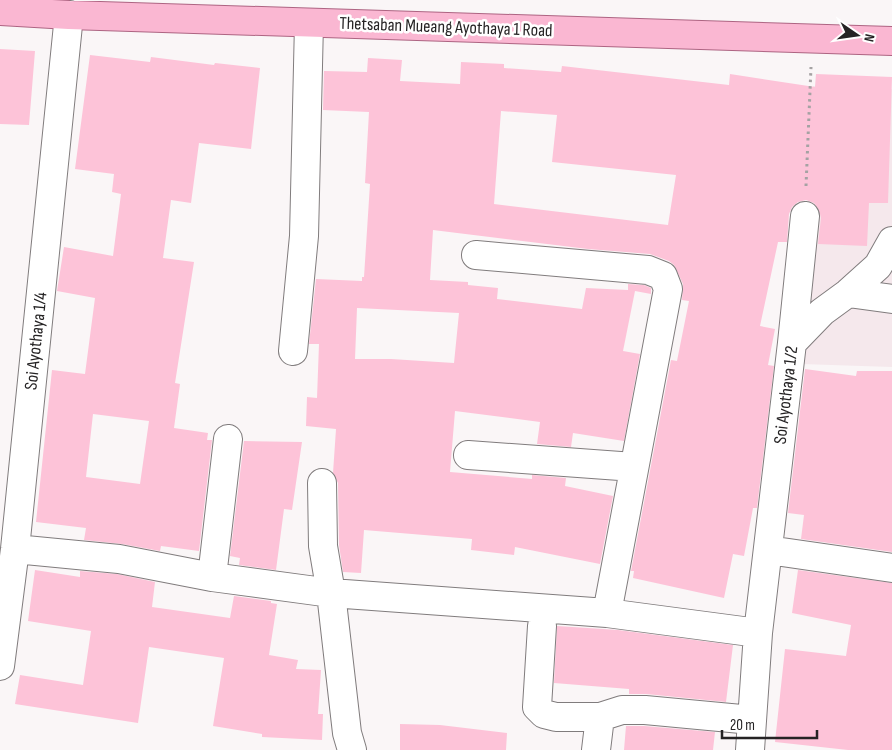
<svg xmlns="http://www.w3.org/2000/svg" width="892" height="750" font-family="'Sofia Sans Condensed',sans-serif">
  <style>
    .built { fill: #f5e8ec }
    .building { fill: #fdc3d8; fill-rule: evenodd }
    .lines { fill: none; stroke-linecap: round; stroke-linejoin: round }
    .minor-casing { stroke: #807c7d; stroke-width: 30 }
    .major-casing { stroke: #ad6482; stroke-width: 30 }
    .path { stroke: #a5a2a3; stroke-width: 3; stroke-dasharray: 2.5 4; stroke-linecap: butt }
    .minor { stroke: #fff; stroke-width: 28 }
    .major { stroke: #fab7d2; stroke-width: 28 }
    .labels { text-anchor: middle; dominant-baseline: central; stroke-width: 5; stroke-linejoin: round; paint-order: stroke }
    .street-label { font-size: 18px; fill: #252324; stroke: #fff }
  </style>
  <rect width="100%" height="100%" fill="#faf6f7"/>
  <!-- built -->
  <path class="built" d="M813,86L892,89V367L801,364Z"/>
  <!-- building -->
  <path class="building" d="M0,49L35,51L29,125L0,124Z
    M90,55L150,62L151,57L214,65L215,63L260,68L251,149L199,143L191,203L171,200L163,258L194,262L175,383L180,384L174,428L208,433L207,440H212L199,551L161,546L160,551L122,544L84,540L86,528L36,522L52,370L85,374L95,298L57,291L64,247L113,256L121,194L112,192L114,174L75,169ZM93,414L149,421L140,484L86,477Z
    M368,58L402,60L400,81L460,84L461,62L504,64V68L561,72L562,66L729,85L730,74L815,87L816,74L892,77L888,203H869L867,246L818,244L821,218L819,210L814,203L806,200L798,202L792,207L789,214L787,242H778L760,326L775,329L768,365L774,366L757,508H753L744,556L733,554L724,598L633,578L634,571H631L671,360L677,361L689,301L682,300L683,284L674,265L669,261L650,254L588,249L433,230L430,280L468,282V285L498,288L497,299L582,309L586,288L628,290V284L644,285L651,288V294L635,291L623,351L640,354L624,441L573,433L571,447L537,444L540,422L455,411L450,472L532,479V475L566,478L565,486L613,496L600,564L515,547L514,555L471,550L472,539L364,530L361,573L343,572L339,545L338,483L333,473L336,429L306,426L307,397L317,398L319,344H309L316,279L362,281V277H364L370,184L365,183L369,112L323,110L324,71L367,72ZM501,111L557,115L552,162L676,175L668,225L494,204ZM357,308L459,313L454,363L391,359H355Z
    M805,369L856,376L857,371H892V552L801,539L804,515L788,513Z
    M244,441L302,442L292,510L284,509L276,570L239,565L240,558L230,556Z
    M35,570L80,577V571L117,574L155,582L152,607L230,618L234,596L271,601V603L277,604L269,655L298,660L296,669L321,670L318,714H323L322,740L262,737V734L213,726L224,658L149,647L138,723L15,704L20,675L83,685L91,631L28,621Z
    M798,570L892,583V750H848L775,742L785,649L846,656L851,625L792,613Z
    M557,626L618,630L733,645L726,702L646,694H629V689L554,683Z
    M400,724L440,725L507,733L506,750H400Z
    M626,726H644L715,732L713,750H624Z"/>
  <g class="lines">
    <defs>
      <path id="minor" d="M476,255L648,270L663,276L668,289L607,613
        M848,293L892,299
        M792,343L822,312L848,293L878,266L892,241
        M293,351L304,236L309,23
        M468,455L634,467
        M322,483L323,546L331,593L347,733L352,750
        M15,549L119,559L212,577L331,593L607,613L758,633
        M768,550L892,568
        M212,577L228,439
        M542,626L537,707L544,714L556,717H600L622,710H645L752,720
        M0,666L15,549L69,15
        M596,750L600,717
        M750,750L758,633L792,343L805,216"/>
      <path id="major" d="M0,11L69,15L892,41"/>
    </defs>
    <!-- minor casing -->
    <use href="#minor" class="minor-casing"/>
    <!-- major casing -->
    <use href="#major" class="major-casing"/>
    <!-- path -->
    <path class="path" d="M806,186L811,67"/>
    <!-- minor -->
    <use href="#minor" class="minor"/>
    <!-- major -->
    <use href="#major" class="major"/>
  </g>
  <g class="labels">
    <!-- street labels -->
    <g class="street-label">
      <text transform="translate(446 27) rotate(2)">Thetsaban Mueang Ayothaya 1 Road</text>
      <text transform="translate(36 341) rotate(-84)">Soi Ayothaya 1/4</text>
      <text transform="translate(786 395) rotate(-83)">Soi Ayothaya 1/2</text>
    </g>
  </g>
  <!-- north arrow -->
  <g transform="translate(857 35) rotate(103)" stroke="#ffffff" stroke-width="4" paint-order="stroke">
  <path d="M0-4L9 19L0 12L-9 19Z" fill="#252324"/>
  <text y="-8" font-size="14" font-weight="bold" text-anchor="middle" fill="#252324">N</text>
  </g>
  <!-- scale -->
  <path d="M722 730v8h95v-8" fill="none" stroke="#252324" stroke-width="2.5"/>
  <text x="730" y="730" font-size="15" fill="#252324" stroke="#ffffff" stroke-width="4" paint-order="stroke">20 m</text>
</svg>
